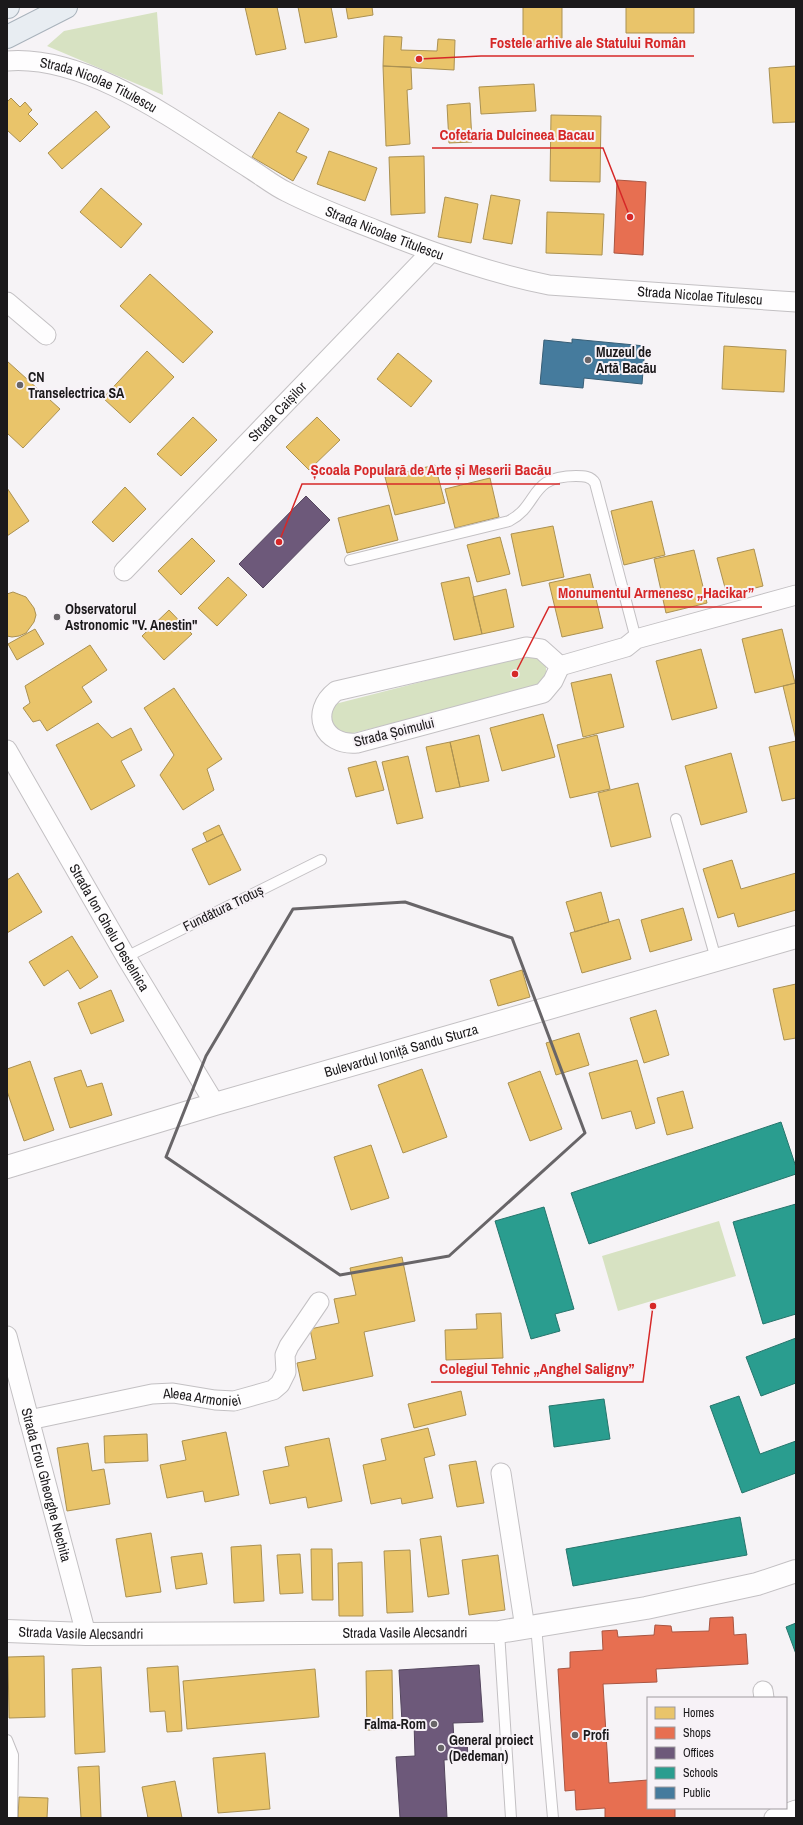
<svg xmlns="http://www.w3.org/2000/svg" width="803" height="1825" font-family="'Archivo Narrow',sans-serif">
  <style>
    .green { fill: #d7e2c2 }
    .homes { fill: #e9c46a; stroke: #ab9152 }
    .shops { fill: #e76f51; stroke: #aa5541 }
    .offices { fill: #6d597a; stroke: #54465e }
    .schools { fill: #2a9d8f; stroke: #26756c }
    .public { fill: #457b9d; stroke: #385e76 }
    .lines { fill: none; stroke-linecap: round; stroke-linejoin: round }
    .lane-casing { stroke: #c3c0c3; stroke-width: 12 }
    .street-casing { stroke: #c3c0c3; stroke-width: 21 }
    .secondary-casing { stroke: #c3c0c3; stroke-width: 24 }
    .primary-casing { stroke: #a8b2bb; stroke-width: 24 }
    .lane { stroke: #fefdfe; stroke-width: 10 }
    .street { stroke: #fefdfe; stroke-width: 19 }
    .secondary { stroke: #fefdfe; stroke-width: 22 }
    .primary { stroke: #e8edf2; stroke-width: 22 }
    .marked { fill: none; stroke: #686568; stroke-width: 3; stroke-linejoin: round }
    .poi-dot { fill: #686568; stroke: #f7f2f7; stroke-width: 1.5 }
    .labels { text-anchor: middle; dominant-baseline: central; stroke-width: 4; stroke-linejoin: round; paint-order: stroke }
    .street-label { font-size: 14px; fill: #1b191b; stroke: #f7f2f7 }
    .poi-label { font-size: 14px; font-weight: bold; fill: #1b191b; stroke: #f7f2f7; text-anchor: start }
    .leader { fill: none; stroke: #d62828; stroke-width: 1.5 }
    .callout-dot { fill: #d62828; stroke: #f7f2f7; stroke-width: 1.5 }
    .callout-label { font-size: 15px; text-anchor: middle; font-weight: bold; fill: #d62828; stroke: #f7f2f7; stroke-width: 4; stroke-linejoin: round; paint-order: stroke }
  </style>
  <rect width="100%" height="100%" fill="#f6f3f6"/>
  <!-- green -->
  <path class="green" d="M157,12L163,95L47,46L64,31Z
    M527,655H533L546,665V676L535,688L349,734L333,732L328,712L335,704Z
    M719,1221L736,1276L618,1311L602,1256Z"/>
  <!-- homes -->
  <path class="homes" d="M245,7H277L286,49L256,55Z
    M298,7H331L337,37L305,43Z
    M346,7H372L373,15L348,19Z
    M523,7H562V45L523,46Z
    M626,7H694V33H626Z
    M384,36L402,37L401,50L437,51L438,39L455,40L454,70L383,66Z
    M383,66L411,67L412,89L407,90L410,144L386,146Z
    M796,66V122L773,123L769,68Z
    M534,84L536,111L481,114L479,87Z
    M11,98L20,107L25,102L32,110L28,114L38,124L20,142L7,130V102Z
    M470,103L472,142L449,143L447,105Z
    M96,111L110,127L62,169L48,153Z
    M279,112L309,129L296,152L307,157L293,181L252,157Z
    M551,115L601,116L600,182L550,181Z
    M329,151L377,168L365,201L317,184Z
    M424,156L425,213L391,215L389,157Z
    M101,188L142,224L121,248L80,212Z
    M491,195L520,200L512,244L483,239Z
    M445,197L478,204L471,243L438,237Z
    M547,212L604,214L602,255L546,253Z
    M150,274L213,332L183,363L120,306Z
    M724,346L786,350L784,392L722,389Z
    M147,351L174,377L130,423L103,398Z
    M398,353L432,381L411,407L377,379Z
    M7,361L60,409L23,448L7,433Z
    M193,417L217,440L181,476L157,454Z
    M317,417L340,440L309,470L286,447Z
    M435,465L445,503L395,515L385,477Z
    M490,478L499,517L455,528L445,489Z
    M125,487L146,509L113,542L92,522Z
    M7,488L29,521L7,536Z
    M652,501L665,555L624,565L611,511Z
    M389,505L398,540L347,553L338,518Z
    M553,526L564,577L522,586L511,534Z
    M500,537L510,574L477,582L467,545Z
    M192,538L215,561L181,595L158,571Z
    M754,549L763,586L727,595L717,558Z
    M694,550L707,603L666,613L654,559Z
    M590,574L603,628L562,637L549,583Z
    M228,577L247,595L217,626L198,608Z
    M469,577L482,634L454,640L441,583Z
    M506,589L514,627L482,634L473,597Z
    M13,592L26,597L34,608L36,615L34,622L26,633L19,636L12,637L7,636V594Z
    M169,610L192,634L164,660L142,636Z
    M35,629L44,644L17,660L8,644Z
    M782,629L795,683L755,693L742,639Z
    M90,645L107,670L82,687L92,702L47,731L40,720L33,722L23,708L30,703L25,686Z
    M701,649L717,708L672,720L656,661Z
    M611,674L624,727L583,737L571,683Z
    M796,683V740L783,686Z
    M174,688L222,759L207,769L214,790L183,810L160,775L174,755L144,708Z
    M543,714L555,757L502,771L490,728Z
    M98,723L112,738L131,728L142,750L121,761L135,786L91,810L56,745Z
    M479,735L489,781L460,787L450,742Z
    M597,735L610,789L570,798L557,745Z
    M796,741V798L782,801L769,747Z
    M450,742L460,787L436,792L426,747Z
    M731,753L747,812L701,825L685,766Z
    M408,756L423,818L397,824L382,762Z
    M376,761L384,790L356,797L348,768Z
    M638,783L651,837L611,847L598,793Z
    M219,825L223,834L207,842L203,833Z
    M223,834L241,870L209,885L192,849Z
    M732,860L741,889L796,873V910L738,927L734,913L718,918L703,869Z
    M18,873L42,912L7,933V880Z
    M601,892L609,922L575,932L566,902Z
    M683,908L692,940L650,952L641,920Z
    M619,919L631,959L582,973L570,933Z
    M72,936L98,977L80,989L68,970L44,986L29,962Z
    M522,970L530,997L498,1006L490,980Z
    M796,984V1038L784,1040L773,989Z
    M111,990L124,1021L91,1034L78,1003Z
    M656,1010L669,1055L644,1063L630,1018Z
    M579,1033L589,1065L556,1075L546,1043Z
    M637,1060L655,1123L636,1129L631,1111L602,1119L589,1073Z
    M30,1061L54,1130L24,1141L7,1091V1069Z
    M422,1069L447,1137L403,1153L378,1085Z
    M81,1070L87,1087L102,1083L112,1115L70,1128L54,1078Z
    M540,1071L562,1129L530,1141L508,1083Z
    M683,1091L693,1128L667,1135L657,1098Z
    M371,1145L389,1198L351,1210L334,1157Z
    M402,1257L415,1321L364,1332L373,1376L303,1391L297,1363L316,1359L310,1329L339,1323L334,1299L356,1295L350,1268Z
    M501,1313L503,1358L446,1360L445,1330L477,1329L476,1314Z
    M461,1391L466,1415L414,1428L408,1404Z
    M428,1428L435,1455L424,1458L433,1498L402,1504L401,1498L371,1504L363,1465L386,1460L381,1439Z
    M226,1432L239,1495L205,1502L203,1491L167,1498L160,1465L186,1460L182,1441Z
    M147,1434L148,1461L105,1463L104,1436Z
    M329,1438L342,1501L308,1508L306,1497L270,1504L263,1471L289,1466L285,1447Z
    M88,1443L92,1471L104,1469L110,1504L67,1511L57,1448Z
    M476,1461L484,1503L457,1507L449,1465Z
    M151,1533L161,1592L126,1597L116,1539Z
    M441,1536L449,1594L428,1597L420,1539Z
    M261,1545L264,1601L234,1603L231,1547Z
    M311,1549H332L333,1600H312Z
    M410,1550L413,1612L387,1613L384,1551Z
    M202,1553L207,1584L176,1589L171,1557Z
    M300,1554L303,1593L280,1594L277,1555Z
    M498,1555L505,1610L469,1615L462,1560Z
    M362,1562L363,1616H339L338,1563Z
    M44,1656L45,1717L9,1718L8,1657Z
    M178,1666L182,1731L167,1732L165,1711L150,1712L147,1668Z
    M101,1667L105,1752L75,1754L72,1669Z
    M315,1669L319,1717L187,1729L183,1681Z
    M392,1670L393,1730H367L366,1671Z
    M265,1753L270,1809L218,1813L213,1758Z
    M99,1766L101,1818H81L78,1767Z
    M175,1781L182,1818H148L142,1787Z
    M19,1797L48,1798L47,1818H18Z"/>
  <!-- shops -->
  <path class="shops" d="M617,180L646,182L643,255L614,253Z
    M733,1617L734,1635L746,1634L748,1664L656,1669L657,1682L603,1684L609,1783L648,1780V1808H675V1818H605V1808L576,1810L575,1790L565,1791L558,1669L570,1668V1652L603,1650L602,1631L617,1630L618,1637L654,1635L655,1625L671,1626L672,1632L709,1631L710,1618Z"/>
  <!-- offices -->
  <path class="offices" d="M306,496L330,520L263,588L239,564Z
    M479,1665L483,1722L453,1723L454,1741L467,1740L468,1758L444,1760L447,1818H400L396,1757L415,1756L414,1722H402L399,1670Z"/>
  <!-- schools -->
  <path class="schools" d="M781,1122L796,1167V1174L589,1244L571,1193Z
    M796,1204V1314L763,1324L733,1222Z
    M544,1207L574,1309L555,1314L560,1331L531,1339L495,1221Z
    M796,1338V1383L761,1396L746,1357Z
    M739,1396L760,1454L796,1441V1473L742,1493L710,1406Z
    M604,1399L610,1439L554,1447L549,1406Z
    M740,1517L747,1555L573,1586L566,1549Z
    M796,1623V1654L786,1627Z"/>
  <!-- public -->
  <path class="public" d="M572,339L645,346L642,384L584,378L583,388L540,384L544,340L572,343Z"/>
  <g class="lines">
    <defs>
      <path id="lane" d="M350,560L509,521C540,505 528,476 576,476C583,476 591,476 595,483L636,639
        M676,819L716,959
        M126,957L321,860
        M536,1626L553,1818
        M499,1632L511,1818
        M7,1740L13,1755L12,1818"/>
      <g id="street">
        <path id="s1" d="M7,61C89,54 182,126 249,168C262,176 274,186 287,192C316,207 346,218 376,230C433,253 489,273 549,285L796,302"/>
        <path d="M7,302L46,335"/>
        <path id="s2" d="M124,571L431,252"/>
        <path d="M526,647L541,649L560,666L553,681L543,693L357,743C323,746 309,712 336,691Z"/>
        <path d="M560,666L626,647L636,639L796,595"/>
        <path id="s3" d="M7,750L126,957L215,1104"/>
        <path id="s4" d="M7,1336L86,1634"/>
        <path id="s5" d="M29,1420L152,1394L173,1393L215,1400L234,1401L273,1390L280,1384L286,1372L285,1355L289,1346L319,1302"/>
        <path d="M501,1473L525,1628"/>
        <path d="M763,1691L764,1698"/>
        <path d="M774,1818L796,1810"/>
      </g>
      <g id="secondary">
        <path id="s6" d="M7,1167L215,1104L796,937"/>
        <path id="s7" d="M7,1631L86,1634L499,1632L646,1608L757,1584L796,1571"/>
      </g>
      <path id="primary" d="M7,7H8
        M7,37L66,7"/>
    </defs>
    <!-- lane casing -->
    <use href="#lane" class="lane-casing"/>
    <!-- street casing -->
    <use href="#street" class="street-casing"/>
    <!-- secondary casing -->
    <use href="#secondary" class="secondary-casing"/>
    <!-- primary casing -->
    <use href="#primary" class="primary-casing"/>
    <!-- lane -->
    <use href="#lane" class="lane"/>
    <!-- street -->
    <use href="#street" class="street"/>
    <!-- secondary -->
    <use href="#secondary" class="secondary"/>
    <!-- primary -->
    <use href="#primary" class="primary"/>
  </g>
  <!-- marked area -->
  <path class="marked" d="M405,902L512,938L585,1133L449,1256L340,1275L166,1157L206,1056L293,909Z"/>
  <!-- markers -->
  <g class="poi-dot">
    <circle cx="588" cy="360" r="4"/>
    <circle cx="20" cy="385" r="4"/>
    <circle cx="57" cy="617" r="4"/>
    <circle cx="434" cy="1724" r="4"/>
    <circle cx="575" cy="1735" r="4"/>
    <circle cx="441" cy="1748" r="4"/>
  </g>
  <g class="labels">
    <!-- street labels -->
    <g class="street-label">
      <text stroke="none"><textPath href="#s1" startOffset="96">Strada Nicolae Titulescu</textPath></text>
      <text stroke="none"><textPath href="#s1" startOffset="420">Strada Nicolae Titulescu</textPath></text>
      <text stroke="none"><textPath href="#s1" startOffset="744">Strada Nicolae Titulescu</textPath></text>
      <text stroke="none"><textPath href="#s2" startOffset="221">Strada Caișilor</textPath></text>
      <text transform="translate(394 732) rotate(-14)">Strada Șoimului</text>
      <text transform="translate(223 908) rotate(-26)">Fundătura Trotuș</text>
      <text stroke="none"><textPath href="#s3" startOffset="205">Strada Ion Ghelu Destelnica</textPath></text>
      <text stroke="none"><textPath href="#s6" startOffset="411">Bulevardul Ioniță Sandu Sturza</textPath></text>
      <text stroke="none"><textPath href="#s5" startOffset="176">Aleea Armoniei</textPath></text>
      <text stroke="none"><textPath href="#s4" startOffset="154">Strada Erou Gheorghe Nechita</textPath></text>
      <text stroke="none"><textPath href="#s7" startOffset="74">Strada Vasile Alecsandri</textPath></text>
      <text stroke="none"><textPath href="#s7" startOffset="398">Strada Vasile Alecsandri</textPath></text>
    </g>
    <!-- poi labels -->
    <g class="poi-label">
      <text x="596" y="352">Muzeul de<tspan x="596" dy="16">Artă Bacău</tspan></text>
      <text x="28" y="377">CN<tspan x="28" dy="16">Transelectrica SA</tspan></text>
      <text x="65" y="609">Observatorul<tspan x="65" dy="16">Astronomic "V. Anestin"</tspan></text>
      <text x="426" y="1724" text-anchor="end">Falma-Rom</text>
      <text x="583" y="1735">Profi</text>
      <text x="449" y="1740">General proiect<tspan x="449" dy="16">(Dedeman)</tspan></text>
    </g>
  </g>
  <!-- callouts -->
  <path class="leader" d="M419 59L481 56H694M630 217L603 148H432M279 542L302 484H560M515 674L549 607H762M653 1306L643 1382H431"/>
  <g class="callout-dot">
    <circle cx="419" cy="59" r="4"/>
    <circle cx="630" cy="217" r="4"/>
    <circle cx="279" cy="542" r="4"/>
    <circle cx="515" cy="674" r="4"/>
    <circle cx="653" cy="1306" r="4"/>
  </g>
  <g class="callout-label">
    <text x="588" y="48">Fostele arhive ale Statului Român</text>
    <text x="517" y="140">Cofetaria Dulcineea Bacau</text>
    <text x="431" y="475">Școala Populară de Arte și Meserii Bacău</text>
    <text x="656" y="598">Monumentul Armenesc „Hacikar”</text>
    <text x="537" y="1374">Colegiul Tehnic „Anghel Saligny”</text>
  </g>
  <!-- border -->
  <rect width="803" height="1825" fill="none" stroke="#1b191b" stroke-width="16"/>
  <!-- legend -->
  <rect x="647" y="1697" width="140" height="112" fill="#f7f2f7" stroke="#9f9b9f"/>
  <rect x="655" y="1707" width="20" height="12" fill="#e9c46a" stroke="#9f9b9f"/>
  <text x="683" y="1717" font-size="12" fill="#1b191b">Homes</text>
  <rect x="655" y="1727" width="20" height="12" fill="#e76f51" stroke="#9f9b9f"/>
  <text x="683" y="1737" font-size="12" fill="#1b191b">Shops</text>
  <rect x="655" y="1747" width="20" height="12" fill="#6d597a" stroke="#9f9b9f"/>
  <text x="683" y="1757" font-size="12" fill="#1b191b">Offices</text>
  <rect x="655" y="1767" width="20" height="12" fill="#2a9d8f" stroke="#9f9b9f"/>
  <text x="683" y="1777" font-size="12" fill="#1b191b">Schools</text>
  <rect x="655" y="1787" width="20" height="12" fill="#457b9d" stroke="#9f9b9f"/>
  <text x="683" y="1797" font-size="12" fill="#1b191b">Public</text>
</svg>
